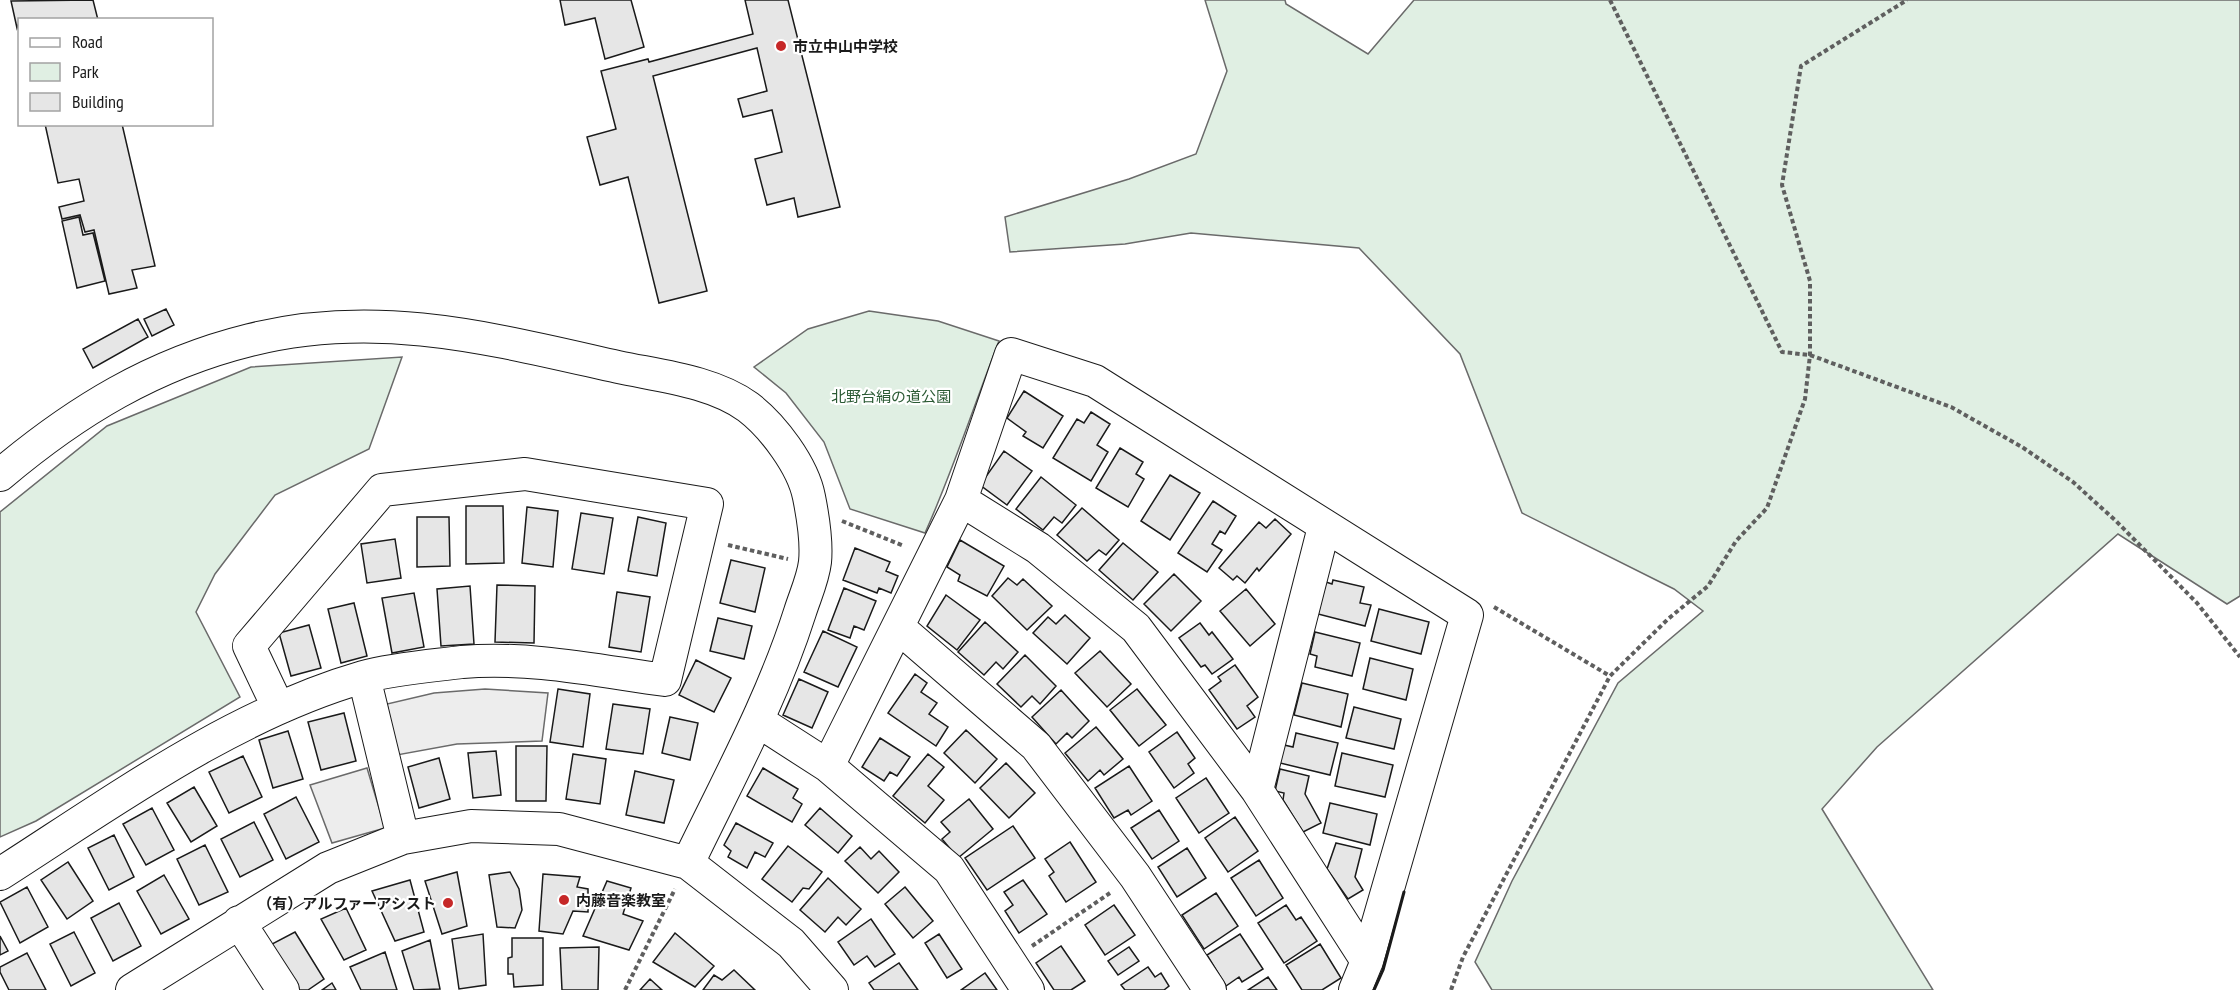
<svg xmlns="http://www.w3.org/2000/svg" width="2240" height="990" font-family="'PT Sans Narrow','Noto Sans JP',sans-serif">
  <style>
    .green { fill: #e0efe3; stroke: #6a6a6a; stroke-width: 1.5 }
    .parking { fill: #ededed; stroke: #6a6a6a; stroke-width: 1.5 }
    .building { fill: #e6e6e6; stroke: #1a1a1a; stroke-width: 1.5 }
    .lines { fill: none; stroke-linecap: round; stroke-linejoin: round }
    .minor-casing { stroke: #1a1a1a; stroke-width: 34 }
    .path { stroke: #5f5f5f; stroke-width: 4; stroke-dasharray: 4.5 3; stroke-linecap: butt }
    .minor { stroke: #fff; stroke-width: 32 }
    .wall { stroke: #1a1a1a; stroke-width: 3 }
    .poi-dot { fill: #c62828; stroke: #fff; stroke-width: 2 }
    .labels { text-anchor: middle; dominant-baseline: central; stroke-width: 4.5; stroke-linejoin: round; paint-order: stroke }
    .poi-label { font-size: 15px; font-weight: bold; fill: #1a1a1a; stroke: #fff; text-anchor: start }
    .park-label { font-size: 15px; fill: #2b5a34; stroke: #fff }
  </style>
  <rect width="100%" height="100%" fill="#fff"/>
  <!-- green -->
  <path class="green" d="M1205,0H1285L1286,4L1368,54L1414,0H2240V596L2227,604L2118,534L1877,747L1822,809L1933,990H1492L1475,962L1512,881L1618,683L1703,611L1674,589L1522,513L1460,354L1359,248L1191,233L1125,244L1010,252L1005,217L1129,179L1196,154L1227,71Z
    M869,311L938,321L999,341C974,405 953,471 925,533L850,509L824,442L786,393L754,367L808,329Z
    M402,357L369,449L275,495L215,574L196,612L240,697L36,821L0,837V512L107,426L251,367Z"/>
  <!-- parking -->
  <path class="parking" d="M485,689L548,693L542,741L457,744L397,755L387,704L434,693Z
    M367,768L385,828L332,843L310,785Z"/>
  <!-- building -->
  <path class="building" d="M93,0L98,20H20L17,28L11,1Z
    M560,0H631L644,47L605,59L595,18L565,25Z
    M745,0H788L840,207L798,217L794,198L767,205L755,159L782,152L772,110L743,117L738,99L767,91L757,48L653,76L707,291L659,303L628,177L600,185L587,137L616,129L601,71L648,59L649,62L753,34Z
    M45,124H122L155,266L132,270L137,288L109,294L94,230L85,232L80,215L62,219L59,207L84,201L79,179L58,183Z
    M79,217L83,235L93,233L105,281L77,288L62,221Z
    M166,309L174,325L152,336L144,319Z
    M138,319L148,337L93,368L83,349Z
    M1024,391L1063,416L1043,448L1023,436L1026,432L1007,418Z
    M1091,412L1110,424L1097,445L1108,452L1091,481L1053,458L1077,419L1084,423Z
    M1120,448L1143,462L1136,474L1144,479L1128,507L1096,488Z
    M1004,451L1032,471L1007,505L980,485Z
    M1170,475L1200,493L1170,540L1141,521Z
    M1041,477L1076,505L1062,523L1054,517L1043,530L1016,509Z
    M1213,501L1236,516L1225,534L1220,531L1212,544L1222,550L1207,572L1178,553Z
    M466,506H503L504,563L466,564Z
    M527,507L558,511L553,567L522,563Z
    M1082,508L1119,540L1106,555L1099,550L1087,561L1057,535Z
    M581,513L613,518L604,574L572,569Z
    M417,517H449L450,566L417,567Z
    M638,517L666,523L657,576L628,571Z
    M1275,519L1291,534L1259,571L1257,568L1245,583L1237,576L1233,580L1219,568L1259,522L1266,528Z
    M395,539L401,578L367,583L361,544Z
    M960,540L1004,566L987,596L958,581L960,575L947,567Z
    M1123,543L1158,572L1133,600L1099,570Z
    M855,548L890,562L886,571L898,576L891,593L879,588L877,593L843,580Z
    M731,560L765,568L755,612L720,603Z
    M1174,574L1201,601L1171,631L1144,604Z
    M1008,578L1017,585L1023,579L1052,606L1027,630L992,596Z
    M1333,580L1364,587L1360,603L1371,605L1365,626L1318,614L1326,582L1332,584Z
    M497,585L535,586L534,643L495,642Z
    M470,586L474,644L441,646L437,589Z
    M844,588L876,601L864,630L854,626L850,638L828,630Z
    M1246,589L1275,624L1250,646L1220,611Z
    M617,592L650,597L641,652L609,647Z
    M414,593L424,647L392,653L382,598Z
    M946,595L980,620L957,650L927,626Z
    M354,603L367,656L341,663L328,609Z
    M1379,609L1429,622L1421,654L1371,641Z
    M1065,615L1090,638L1067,664L1033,633L1048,617L1056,624Z
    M718,618L752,626L744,659L710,651Z
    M985,622L1018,652L1003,669L996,662L984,675L958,652Z
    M1200,623L1209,635L1212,632L1233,659L1212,674L1205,665L1201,667L1179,638Z
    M309,625L321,668L291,676L279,633Z
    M823,631L857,647L838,687L804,672Z
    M1315,632L1360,643L1352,676L1315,667L1317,656L1310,654Z
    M1100,651L1131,684L1107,707L1075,673Z
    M1025,655L1056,686L1040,704L1032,696L1021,707L997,684Z
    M1370,658L1413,669L1406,700L1363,689Z
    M696,660L731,678L714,712L679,695Z
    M1235,665L1258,697L1247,706L1255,717L1237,729L1209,690L1221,681L1218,677Z
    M915,674L927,683L921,692L937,703L929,714L948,727L936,746L888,713Z
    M799,679L828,692L812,728L783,715Z
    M1302,683L1348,694L1341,727L1294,715Z
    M558,689L590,694L583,747L550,742Z
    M1137,689L1166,725L1139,746L1110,710Z
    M1061,690L1089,721L1072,738L1067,733L1056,744L1032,717Z
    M613,704L650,709L643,754L606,749Z
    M1354,707L1401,719L1394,749L1346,738Z
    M344,713L356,761L321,770L308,722Z
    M670,717L698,723L690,760L662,753Z
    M1096,727L1123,759L1104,775L1100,770L1088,781L1065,753Z
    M966,730L997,759L975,783L944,753Z
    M288,731L303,779L273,788L259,740Z
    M1177,732L1195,758L1188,764L1194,773L1174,788L1149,752Z
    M1296,733L1338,743L1330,775L1280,763L1284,745L1293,747Z
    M880,738L910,757L897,776L890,772L884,781L862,767Z
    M516,746H547L546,801H516Z
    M496,751L501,795L473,798L468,753Z
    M1342,753L1393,765L1385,797L1335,786Z
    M573,754L606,759L600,804L566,799Z
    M928,754L944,767L928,786L944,800L925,823L893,796Z
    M243,756L262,797L229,813L209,772Z
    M439,758L450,799L419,808L408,767Z
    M1006,763L1035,793L1009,818L980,788Z
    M1129,766L1152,801L1131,815L1128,810L1114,818L1095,788Z
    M763,768L798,789L793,798L802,804L792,822L747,796Z
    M1280,769L1309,776L1305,794L1321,823L1303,832L1283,800L1284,793L1275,791Z
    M635,771L674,780L664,823L626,815Z
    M1206,778L1229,813L1199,833L1176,798Z
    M194,787L217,826L191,842L167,803Z
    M296,797L319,842L286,859L264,814Z
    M969,799L993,829L958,858L942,839L950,832L941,822Z
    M1330,803L1377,814L1370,845L1323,833Z
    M152,808L174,850L146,865L123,824Z
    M820,808L852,836L838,853L805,825Z
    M1159,810L1179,841L1152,859L1131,828Z
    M1235,817L1258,851L1228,872L1205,838Z
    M254,822L273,860L240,877L221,839Z
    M736,823L773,843L765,857L755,852L747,868L728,857L731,851L724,845Z
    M1013,826L1035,858L987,890L965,858Z
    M114,835L134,877L109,890L88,848Z
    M1070,842L1096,882L1066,902L1049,876L1054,872L1045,859Z
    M1336,843L1362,849L1355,877L1363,890L1348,899L1327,869Z
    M205,845L228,892L199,905L177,859Z
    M788,846L822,872L809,889L803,888L792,902L762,879Z
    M860,847L871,859L879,851L899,872L878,893L845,861Z
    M1187,848L1206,878L1177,897L1158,867Z
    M1259,860L1283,898L1256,916L1231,878Z
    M68,862L93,901L67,919L41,880Z
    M457,872L467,926L442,934L425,881Z
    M510,872L519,889L522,910L515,928L497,927L489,875Z
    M543,874L580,877L577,887L588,889V912L573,911L563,934L539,931Z
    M164,875L189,919L161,934L137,891Z
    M828,878L861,909L846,925L838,917L825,932L800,910Z
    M410,880L424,932L395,941L372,891Z
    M1023,880L1047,914L1019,933L1005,911L1013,905L1004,892Z
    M607,881L631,888L623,914L643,921L629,950L583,936Z
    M27,887L48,927L20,943L0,902Z
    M905,887L933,921L913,938L885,904Z
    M1216,893L1238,926L1204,949L1182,915Z
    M119,903L141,946L113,961L91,918Z
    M1114,905L1135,935L1105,955L1085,925Z
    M1286,905L1296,920L1301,917L1317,941L1284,963L1258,923Z
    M346,908L366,950L344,960L321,919Z
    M871,919L895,954L875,967L867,956L854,965L838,942Z
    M74,932L95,973L71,986L50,944Z
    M295,932L324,979L308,990H296L280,966L272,944Z
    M675,933L714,966L695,987L653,962Z
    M483,934L486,985L459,989L452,939Z
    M939,934L962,969L947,978L925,943Z
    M1240,934L1263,969L1242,982L1239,977L1226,986L1207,955Z
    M0,936L8,951L0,955Z
    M512,938H543V985L514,987L513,974H508V958L512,957Z
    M430,940L440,989L414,990L402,951Z
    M1320,944L1341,978L1322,990H1302L1286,965Z
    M1061,946L1085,981L1071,990H1054L1036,963Z
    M599,947L598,990H562L560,948Z
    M1129,947L1139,961L1118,975L1108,961Z
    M385,952L397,990H361L350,967Z
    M27,953L46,990H9L0,972V967Z
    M899,963L918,990H874L869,983Z
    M1148,967L1155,977L1161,973L1169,986L1164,990H1125L1121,985Z
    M734,970L755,990H703L714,975L722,980Z
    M985,973L997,990H961Z
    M1268,977L1277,990H1248Z
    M650,979L662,990H640Z
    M332,983L336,990H322Z"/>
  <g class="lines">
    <defs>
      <path id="minor" d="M0,475C76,411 153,364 250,340C378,308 493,339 618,367C660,376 712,381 748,407C773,426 803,466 809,497C813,517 817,542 815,562C813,579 805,596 800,612C772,700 728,780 688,863
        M961,500L1038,548L1136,628L1257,790L1367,961
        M898,627L1036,746L1135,876L1210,990
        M364,677L403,838
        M758,721L828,766
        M1257,790L1324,527
        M0,874C114,801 232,715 363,677C393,669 430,666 462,662C529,656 599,671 665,680L707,504L525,474L382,490L249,646L278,707
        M239,922L283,990
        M132,990L328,868L403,838L471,826L559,829L688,863L791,943L832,990
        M1028,990L949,869L828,766L961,500L1011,354L1095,381L1467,615L1367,961L1355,990"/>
    </defs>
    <!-- minor casing -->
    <use href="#minor" class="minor-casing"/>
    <!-- path -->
    <path class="path" d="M1610,0L1782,352L1810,355L1951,407L2022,447L2073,482L2116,521L2197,603L2240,657
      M842,521L904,546
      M728,545L788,559
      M1494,607L1610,676
      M1032,946L1110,893
      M625,990L675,889
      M1451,990L1463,957L1610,676L1668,619L1708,586L1736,541L1767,508L1805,399L1810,355V281L1782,185L1801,66L1907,0"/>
    <!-- minor -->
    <use href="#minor" class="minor"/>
    <!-- wall -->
    <path class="wall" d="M1374,990L1383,970L1404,892"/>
  </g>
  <!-- markers -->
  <g class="poi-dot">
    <circle cx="781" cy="46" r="6"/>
    <circle cx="564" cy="900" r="6"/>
    <circle cx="448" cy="903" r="6"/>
  </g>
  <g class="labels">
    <!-- poi labels -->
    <g class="poi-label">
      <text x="793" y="46">市立中山中学校</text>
      <text x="576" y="900">内藤音楽教室</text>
      <text x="436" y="903" text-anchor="end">（有）アルファーアシスト</text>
    </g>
    <!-- park labels -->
    <g class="park-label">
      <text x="891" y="396">北野台絹の道公園</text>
    </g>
  </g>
  <!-- legend -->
  <rect x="18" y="18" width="195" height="108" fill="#ffffff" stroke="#a3a3a3" stroke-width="1.5"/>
  <rect x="30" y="38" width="30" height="9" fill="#ffffff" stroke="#a3a3a3" stroke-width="1.5"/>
  <text x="72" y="48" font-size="18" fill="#1a1a1a">Road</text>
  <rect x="30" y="63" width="30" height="18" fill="#e0efe3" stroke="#a3a3a3" stroke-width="1.5"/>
  <text x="72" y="78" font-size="18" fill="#1a1a1a">Park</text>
  <rect x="30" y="93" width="30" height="18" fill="#e6e6e6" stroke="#a3a3a3" stroke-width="1.5"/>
  <text x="72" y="108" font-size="18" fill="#1a1a1a">Building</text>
</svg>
